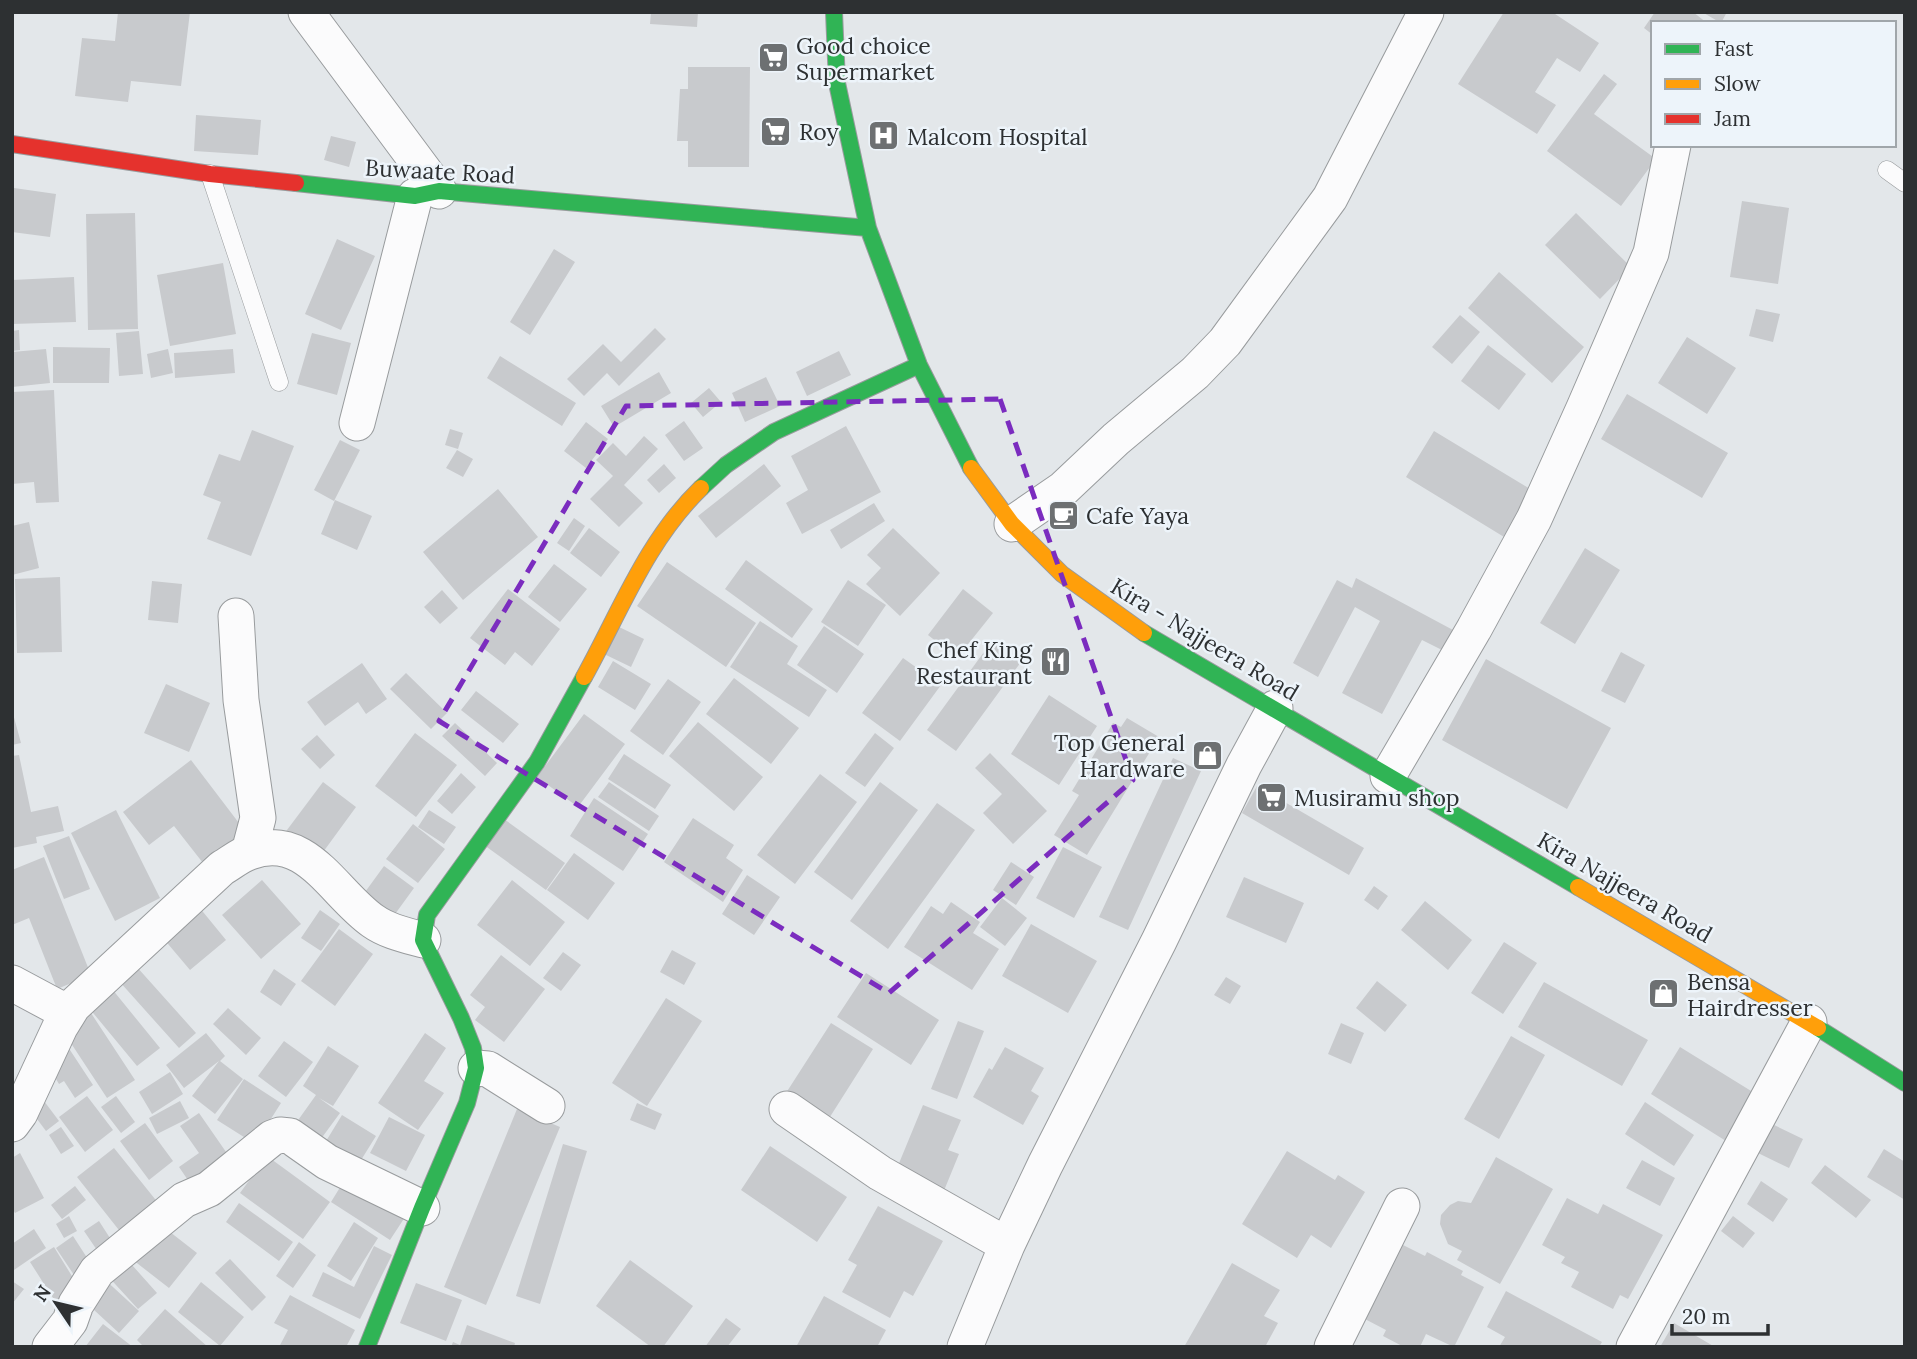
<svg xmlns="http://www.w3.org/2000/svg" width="1917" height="1359" font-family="Lora,serif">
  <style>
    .building { fill: #c8cacd }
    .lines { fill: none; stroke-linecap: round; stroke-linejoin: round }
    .lane-casing { stroke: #989b9d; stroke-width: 19 }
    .street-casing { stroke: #989b9d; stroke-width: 37 }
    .fast-casing { stroke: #989b9d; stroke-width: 18 }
    .slow-casing { stroke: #989b9d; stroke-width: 18 }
    .jam-casing { stroke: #989b9d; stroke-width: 18 }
    .lane { stroke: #fbfbfc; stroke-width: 18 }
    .street { stroke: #fbfbfc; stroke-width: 35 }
    .fast { stroke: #30b455; stroke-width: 16 }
    .slow { stroke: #ff9f0a; stroke-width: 16 }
    .jam { stroke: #e5322d; stroke-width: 16 }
    .marked { fill: none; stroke: #7b2cbf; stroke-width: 5; stroke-dasharray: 14 9; stroke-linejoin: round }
    .labels { text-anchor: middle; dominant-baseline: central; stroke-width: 5; stroke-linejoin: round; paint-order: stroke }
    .poi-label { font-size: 23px; fill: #2d3032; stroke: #edf4fa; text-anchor: start }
    .street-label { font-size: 23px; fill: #2d3032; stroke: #edf4fa }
  </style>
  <rect width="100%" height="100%" fill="#e3e7ea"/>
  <!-- building -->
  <path class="building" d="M118,12H190L181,86L131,81L128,102L75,96L82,38L115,41Z
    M651,12H698L697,27L650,24Z
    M1504,12H1552L1599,43L1580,72L1557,58L1535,92L1556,105L1537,134L1458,84Z
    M1655,12H1693L1707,23H1653V35L1644,28Z
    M1702,12H1727L1721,23Z
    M688,67H750L749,167H688V141H677L680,89H688Z
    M1604,74L1617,84L1594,114L1656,159L1621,206L1547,151Z
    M196,115L261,120L258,155L194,151Z
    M331,136L356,142L349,167L324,160Z
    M14,188L56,194L50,237L12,232Z
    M1742,201L1789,208L1778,284L1730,277Z
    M135,213L138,329L88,330L86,214Z
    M1576,213L1631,267L1600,299L1545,245Z
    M337,239L375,256L341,330L305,314Z
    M554,249L575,262L530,335L510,322Z
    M223,263L236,334L170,346L157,275Z
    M1499,272L1584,347L1552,383L1468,308Z
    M74,277L76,322L12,324V280Z
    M1756,309L1780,314L1773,342L1749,336Z
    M1460,315L1480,332L1452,364L1432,347Z
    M655,328L666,339L619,386L607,373L584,396L567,379L603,344L621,362Z
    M19,330L20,350L12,351V331Z
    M139,331L143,374L119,376L116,333Z
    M312,333L351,343L337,395L297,384Z
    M1687,337L1736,368L1707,414L1658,383Z
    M1488,345L1526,374L1499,410L1461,381Z
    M53,347L110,348L109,383H53Z
    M46,349L50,383L12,387V352Z
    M168,349L173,373L151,378L147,354Z
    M233,349L235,373L175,378L174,353Z
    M839,351L851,375L807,396L796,372Z
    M500,356L576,403L562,426L487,378Z
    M659,372L671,393L614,427L601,406Z
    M766,377L780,406L745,422L732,393Z
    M709,388L721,402L703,417L691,403Z
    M54,390L59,502L36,503L34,482L12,484V392Z
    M1627,394L1728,453L1702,498L1601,439Z
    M684,421L703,448L684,461L665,435Z
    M586,422L608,439L586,468L564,451Z
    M846,426L881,492L802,534L786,503L808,490L791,456Z
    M450,429L463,433L458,449L445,445Z
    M252,430L294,446L251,556L207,539L221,502L203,495L219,454L240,461Z
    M1434,431L1537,493L1509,540L1406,477Z
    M644,436L658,449L624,485L643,503L619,527L590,499L613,476L596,460L613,443L626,456Z
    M340,440L360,450L334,501L314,490Z
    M457,450L473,459L463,477L446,468Z
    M664,464L676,478L659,493L647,480Z
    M764,464L781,486L716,538L698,516Z
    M498,489L538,537L463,600L423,552Z
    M335,500L372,516L357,550L321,534Z
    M874,503L885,521L841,549L830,530Z
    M574,518L585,526L569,551L557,543Z
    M29,522L39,568L12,575V526Z
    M589,528L620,552L601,577L570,553Z
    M893,528L940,573L900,616L866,584L881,568L867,555Z
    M1585,548L1620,570L1575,644L1540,623Z
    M746,560L813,609L792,638L725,589Z
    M667,562L756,623L726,667L637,606Z
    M554,564L587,589L560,622L528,597Z
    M60,577L62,652L17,653L15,579Z
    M1356,578L1453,630L1442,650L1422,640L1382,714L1342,693L1380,621L1355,607L1318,677L1293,663L1337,580L1352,588Z
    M848,580L886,605L858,646L821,622Z
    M152,581L182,584L178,623L148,620Z
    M508,589L560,629L532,666L515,652L505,665L470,638Z
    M963,589L993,613L957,658L928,635Z
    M442,590L458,608L440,624L424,607Z
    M760,621L798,646L787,664L827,690L809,717L730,667Z
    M617,626L644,639L631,667L604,654Z
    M824,626L864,654L837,693L797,665Z
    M992,641L1021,662L956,751L927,730Z
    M1621,652L1645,665L1625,703L1601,691Z
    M903,658L941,685L900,741L862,713Z
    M1486,659L1611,728L1567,809L1442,740Z
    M613,661L651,684L635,710L598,687Z
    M362,663L387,699L366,714L358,702L325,726L307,702Z
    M406,673L447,713L431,729L390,689Z
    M734,678L799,728L771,764L706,714Z
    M668,679L701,702L663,755L630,731Z
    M166,684L210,703L189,752L144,733Z
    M476,691L519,724L503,743L461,710Z
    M1049,695L1097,726L1059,785L1011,754Z
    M12,710L21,743L12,745Z
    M584,714L625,744L578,807L537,777Z
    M1127,718L1159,737L1087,855L1054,835L1079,795L1072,791L1113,723L1121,727Z
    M698,722L763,777L734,811L669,756Z
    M455,723L497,763L485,776L442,736Z
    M415,733L457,765L416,817L375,786Z
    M875,733L894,748L865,787L845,773Z
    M317,735L335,755L320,769L301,749Z
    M990,753L1047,811L1013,844L983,813L1002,794L975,768Z
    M624,754L671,785L655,809L608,779Z
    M19,755L31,812L58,806L64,831L36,837L37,843L12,848V756Z
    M1173,758L1201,771L1128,930L1099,917Z
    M191,760L245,831L203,863L174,826L149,845L123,812Z
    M461,773L476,787L452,814L437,801Z
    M820,774L857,802L795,884L757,855Z
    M323,782L356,807L318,859L284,834Z
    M609,782L659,816L649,831L598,797Z
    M880,782L918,810L852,900L814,872Z
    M1257,786L1364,848L1349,875L1242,813Z
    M594,798L648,834L623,871L570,836Z
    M937,803L975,830L888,949L850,921Z
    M116,810L160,898L115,921L71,833Z
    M429,810L456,827L444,844L418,827Z
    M693,818L734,845L726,858L743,870L723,902L664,862Z
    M504,819L565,863L546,890L484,845Z
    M413,824L445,849L418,883L386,859Z
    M69,836L90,889L64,899L43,846Z
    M1063,847L1102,867L1074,918L1036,898Z
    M574,853L615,883L588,920L547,890Z
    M44,857L91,975L57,989L29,918L12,925V870Z
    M1011,862L1034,877L1016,905L993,890Z
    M384,866L414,888L390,921L360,899Z
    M747,875L780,897L754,935L722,914Z
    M1244,877L1304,903L1286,943L1226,917Z
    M262,880L301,924L261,959L222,915Z
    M512,880L565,922L530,966L477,925Z
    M1374,886L1388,896L1378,910L1364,900Z
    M1002,898L1027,918L1005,946L980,927Z
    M1425,901L1472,940L1448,970L1401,930Z
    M951,902L980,922L973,933L999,949L972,990L904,947L931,906L943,914Z
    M199,907L226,940L190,970L163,938Z
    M320,910L340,924L321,951L301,938Z
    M1031,924L1097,961L1068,1013L1002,976Z
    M339,929L373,954L335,1006L301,981Z
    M1504,942L1537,963L1503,1014L1471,993Z
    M672,950L696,963L684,985L660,972Z
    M563,952L581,965L561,991L543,978Z
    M501,955L545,989L504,1042L475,1020L485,1007L470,995Z
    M136,966L196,1033L179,1048L119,981Z
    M274,969L296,984L281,1006L260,992Z
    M866,973L939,1020L911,1065L837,1017Z
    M1226,977L1241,986L1230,1004L1214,995Z
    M1377,981L1407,1005L1385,1032L1356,1008Z
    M1544,982L1648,1040L1622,1086L1518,1027Z
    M112,989L160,1048L137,1066L89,1008Z
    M666,998L702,1021L647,1106L612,1083Z
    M228,1008L261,1038L246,1055L213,1024Z
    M89,1010L135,1080L107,1098L61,1028Z
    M958,1021L984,1031L957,1099L931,1089Z
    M831,1023L873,1049L828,1120L786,1093Z
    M1341,1023L1364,1033L1351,1064L1328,1054Z
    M206,1033L225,1056L220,1061L243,1079L215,1114L192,1096L219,1061L184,1088L166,1065Z
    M425,1033L446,1048L424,1081L444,1093L418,1130L378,1103Z
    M1511,1036L1545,1055L1499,1139L1464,1119Z
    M284,1041L313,1062L286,1097L258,1076Z
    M328,1046L359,1066L333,1106L319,1098L340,1113L315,1147L291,1130L316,1095L303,1086Z
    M68,1047L93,1085L75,1098L64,1081L59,1084L50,1069Z
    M1005,1047L1044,1068L1031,1091L1039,1096L1023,1125L973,1097L989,1068L992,1070Z
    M1680,1047L1756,1094L1726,1141L1651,1094Z
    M170,1072L183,1094L152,1114L139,1092Z
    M244,1079L281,1103L255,1144L217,1120Z
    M87,1096L113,1130L85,1152L59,1117Z
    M116,1096L135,1122L121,1133L101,1107Z
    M44,1101L59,1121L46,1131L31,1111Z
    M180,1101L189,1118L157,1134L149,1118Z
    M1645,1102L1694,1135L1674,1166L1625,1134Z
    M637,1103L662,1114L655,1130L630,1120Z
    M923,1105L961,1120L948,1150L959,1154L943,1193L895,1173Z
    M517,1109L560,1127L486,1305L444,1287Z
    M199,1113L233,1162L194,1189L179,1167L199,1153L180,1126Z
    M342,1115L376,1136L353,1173L320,1151Z
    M389,1117L425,1135L406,1171L370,1153Z
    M145,1123L173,1161L149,1180L120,1141Z
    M1772,1124L1803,1139L1789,1168L1758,1153Z
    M61,1127L74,1146L61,1154L49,1135Z
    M563,1144L587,1151L540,1304L516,1296Z
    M770,1146L847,1197L817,1242L741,1190Z
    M114,1148L163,1209L126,1239L77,1177Z
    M1884,1149L1905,1162V1200L1867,1177Z
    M1287,1151L1335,1180L1338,1175L1365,1192L1331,1248L1311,1235L1297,1258L1242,1224Z
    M20,1153L44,1198L15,1213L12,1208V1158Z
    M267,1156L330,1202L303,1239L240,1193Z
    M1496,1157L1553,1189L1500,1284L1457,1260L1462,1251L1448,1244L1440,1224L1441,1215L1450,1205L1458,1201L1471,1203Z
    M1642,1160L1675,1178L1660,1206L1626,1188Z
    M1825,1165L1871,1200L1856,1218L1811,1183Z
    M347,1176L407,1214L390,1240L331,1202Z
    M1761,1181L1788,1199L1773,1222L1747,1204Z
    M75,1186L86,1200L62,1219L51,1205Z
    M1567,1198L1598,1214L1603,1204L1663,1235L1628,1299L1620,1295L1613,1309L1571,1287L1579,1272L1561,1263L1565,1257L1542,1245Z
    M239,1203L293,1242L279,1261L226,1222Z
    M878,1206L943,1241L913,1296L904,1291L890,1318L842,1292L857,1265L848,1260Z
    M69,1216L77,1231L64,1238L56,1224Z
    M1733,1216L1755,1233L1743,1248L1721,1231Z
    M99,1221L117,1249L103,1259L84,1231Z
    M354,1222L378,1238L351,1281L327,1266Z
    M161,1225L197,1253L169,1288L133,1260Z
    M34,1229L46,1248L14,1270L12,1266V1244Z
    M73,1236L93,1267L76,1278L56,1248Z
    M299,1242L316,1255L293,1288L276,1276Z
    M1399,1243L1425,1256L1427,1252L1463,1271L1461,1275L1484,1287L1454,1347L1426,1334L1420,1347H1404L1383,1336L1386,1330L1361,1317Z
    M374,1246L392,1255L360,1319L312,1296L323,1272L354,1287Z
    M54,1247L83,1294L60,1309L30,1262Z
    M124,1256L157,1293L138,1309L105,1273Z
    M230,1259L266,1297L252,1311L215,1273Z
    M630,1260L693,1306L663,1347H651L596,1306Z
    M1232,1263L1280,1290L1264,1316L1278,1323L1265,1347H1184Z
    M101,1276L139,1311L119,1333L81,1298Z
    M12,1281L24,1289L12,1304Z
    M201,1282L244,1317L220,1346L178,1312Z
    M416,1283L462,1300L446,1341L400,1323Z
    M1506,1291L1602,1342L1599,1347H1499L1505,1337L1487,1327Z
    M290,1295L355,1330L346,1347H279L288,1330L274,1323Z
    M824,1296L886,1330L877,1347H796Z
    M165,1309L208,1347H144L137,1340Z
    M726,1318L741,1329L727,1347H705Z
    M1674,1323L1715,1347H1660Z
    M103,1324L133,1347H85Z
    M467,1325L515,1343L514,1347H451L453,1342L460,1345Z"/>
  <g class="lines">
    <defs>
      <path id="lane" d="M1887,170L1905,183
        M210,174L279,382"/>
      <path id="street" d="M306,12L439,191
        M357,423L415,196
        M1012,524L1063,489L1116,439L1195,373L1225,342L1330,198L1426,12
        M236,616L241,700L258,818L249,852
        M1388,776L1474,629L1534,519L1584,408L1651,253L1673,145
        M12,983L68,1013
        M476,1068L488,1069L547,1106
        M787,1109L880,1173L1007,1245
        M12,1124L20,1113L60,1027L73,1006L222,868C231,863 240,855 250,852C306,830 334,894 373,921C387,931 405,935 423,940
        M50,1347L70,1321L76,1304L97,1271L184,1200L209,1189L272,1138L280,1135L290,1136L327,1162L422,1208
        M965,1347L1007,1245L1045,1165L1159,941L1244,765L1275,708
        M1332,1347L1402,1206
        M1634,1347L1809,1022"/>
      <path id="fast" d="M834,12L837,83L868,228L919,365L971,468
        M296,183L415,196L439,191L868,228
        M701,488L726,465L774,432L919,365
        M1144,633L1578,887
        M1818,1028L1905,1083
        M367,1347L422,1208L467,1103L476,1068L473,1048L461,1018L423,940L427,915L537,762L584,677"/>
      <path id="slow" d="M971,468L1012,524L1062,574L1144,633
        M584,677C620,612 647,540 701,488
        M1578,887L1818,1028"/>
      <path id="jam" d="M12,144L210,174L296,183"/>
    </defs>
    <!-- lane casing -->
    <use href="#lane" class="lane-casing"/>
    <!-- street casing -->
    <use href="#street" class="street-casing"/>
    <!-- fast casing -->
    <use href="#fast" class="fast-casing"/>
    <!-- slow casing -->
    <use href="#slow" class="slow-casing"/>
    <!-- jam casing -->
    <use href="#jam" class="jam-casing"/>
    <!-- lane -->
    <use href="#lane" class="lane"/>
    <!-- street -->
    <use href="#street" class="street"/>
    <!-- fast -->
    <use href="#fast" class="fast"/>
    <!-- slow -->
    <use href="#slow" class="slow"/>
    <!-- jam -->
    <use href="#jam" class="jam"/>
  </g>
  <!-- marked area -->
  <path class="marked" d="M1000,399L1133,780L889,993L439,721L626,406Z"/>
  <!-- icons -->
  <defs>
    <symbol id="supermarket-square" viewBox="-11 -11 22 22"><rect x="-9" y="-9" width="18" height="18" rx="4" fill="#6d7072" stroke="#edf4fa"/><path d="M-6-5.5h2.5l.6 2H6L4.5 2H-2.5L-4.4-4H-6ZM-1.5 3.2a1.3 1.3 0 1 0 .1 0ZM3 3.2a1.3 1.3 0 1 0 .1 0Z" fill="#fff"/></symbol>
    <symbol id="hospital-square" viewBox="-11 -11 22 22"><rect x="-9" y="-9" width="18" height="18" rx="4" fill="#6d7072" stroke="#edf4fa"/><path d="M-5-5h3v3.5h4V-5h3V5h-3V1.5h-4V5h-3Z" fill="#fff"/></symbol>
    <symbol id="cafe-square" viewBox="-11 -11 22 22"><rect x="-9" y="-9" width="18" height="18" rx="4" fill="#6d7072" stroke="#edf4fa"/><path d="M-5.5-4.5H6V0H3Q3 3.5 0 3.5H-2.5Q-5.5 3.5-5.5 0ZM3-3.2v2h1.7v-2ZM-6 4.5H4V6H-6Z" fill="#fff"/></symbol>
    <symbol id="restaurant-square" viewBox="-11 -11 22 22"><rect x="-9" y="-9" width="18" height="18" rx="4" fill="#6d7072" stroke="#edf4fa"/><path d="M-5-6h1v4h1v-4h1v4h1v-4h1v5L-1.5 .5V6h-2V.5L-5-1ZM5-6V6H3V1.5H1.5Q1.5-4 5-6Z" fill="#fff"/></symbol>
    <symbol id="shop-square" viewBox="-11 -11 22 22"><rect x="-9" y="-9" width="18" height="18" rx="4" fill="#6d7072" stroke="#edf4fa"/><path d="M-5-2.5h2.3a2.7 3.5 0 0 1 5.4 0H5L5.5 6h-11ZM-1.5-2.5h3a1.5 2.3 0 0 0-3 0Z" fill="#fff"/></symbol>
  </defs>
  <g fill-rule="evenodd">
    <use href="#supermarket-square" x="756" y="40" width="35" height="35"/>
    <use href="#supermarket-square" x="758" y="114" width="35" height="35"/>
    <use href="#hospital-square" x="866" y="118" width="35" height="35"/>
    <use href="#cafe-square" x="1046" y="498" width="35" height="35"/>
    <use href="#restaurant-square" x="1038" y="644" width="35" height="35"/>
    <use href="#shop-square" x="1190" y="738" width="35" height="35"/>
    <use href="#supermarket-square" x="1254" y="780" width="35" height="35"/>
    <use href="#shop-square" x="1646" y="976" width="35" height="35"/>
  </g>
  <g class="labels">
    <!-- poi labels -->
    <g class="poi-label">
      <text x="796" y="45">Good choice<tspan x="796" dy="26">Supermarket</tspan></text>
      <text x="799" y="131">Roy</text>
      <text x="907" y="136">Malcom Hospital</text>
      <text x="1086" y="515">Cafe Yaya</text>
      <text x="1032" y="649" text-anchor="end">Chef King<tspan x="1032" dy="26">Restaurant</tspan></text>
      <text x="1185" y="742" text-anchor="end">Top General<tspan x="1185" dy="26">Hardware</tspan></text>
      <text x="1294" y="797">Musiramu shop</text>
      <text x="1687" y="981">Bensa<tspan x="1687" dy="26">Hairdresser</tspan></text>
    </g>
    <!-- street labels -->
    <g class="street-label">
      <text transform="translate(440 171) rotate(3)">Buwaate Road</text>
      <text transform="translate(1205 639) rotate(31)">Kira - Najjeera Road</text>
      <text transform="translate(1625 887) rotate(30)">Kira Najjeera Road</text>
    </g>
  </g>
  <!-- border -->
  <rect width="1917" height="1359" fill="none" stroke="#2d3032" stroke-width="28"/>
  <!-- legend -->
  <rect x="1651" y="21" width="245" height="126" fill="#edf4fa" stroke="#a0a6aa" stroke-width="2"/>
  <rect x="1665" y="44" width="35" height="10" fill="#30b455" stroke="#a0a6aa" stroke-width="2"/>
  <text x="1714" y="56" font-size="21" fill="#2d3032">Fast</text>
  <rect x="1665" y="79" width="35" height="10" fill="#ff9f0a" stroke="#a0a6aa" stroke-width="2"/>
  <text x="1714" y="91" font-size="21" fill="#2d3032">Slow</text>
  <rect x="1665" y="114" width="35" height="10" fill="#e5322d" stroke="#a0a6aa" stroke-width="2"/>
  <text x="1714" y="126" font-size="21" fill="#2d3032">Jam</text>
  <!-- north arrow -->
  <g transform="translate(56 1303) rotate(305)" stroke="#edf4fa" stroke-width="5" paint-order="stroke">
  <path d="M0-5L12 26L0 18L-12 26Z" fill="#2d3032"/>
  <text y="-10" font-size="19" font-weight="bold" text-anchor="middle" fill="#2d3032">N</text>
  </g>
  <!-- scale -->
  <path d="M1672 1324v10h96v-10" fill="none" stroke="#2d3032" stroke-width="3.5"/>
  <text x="1682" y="1324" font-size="21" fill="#2d3032" stroke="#edf4fa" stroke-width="5" paint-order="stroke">20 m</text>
</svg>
